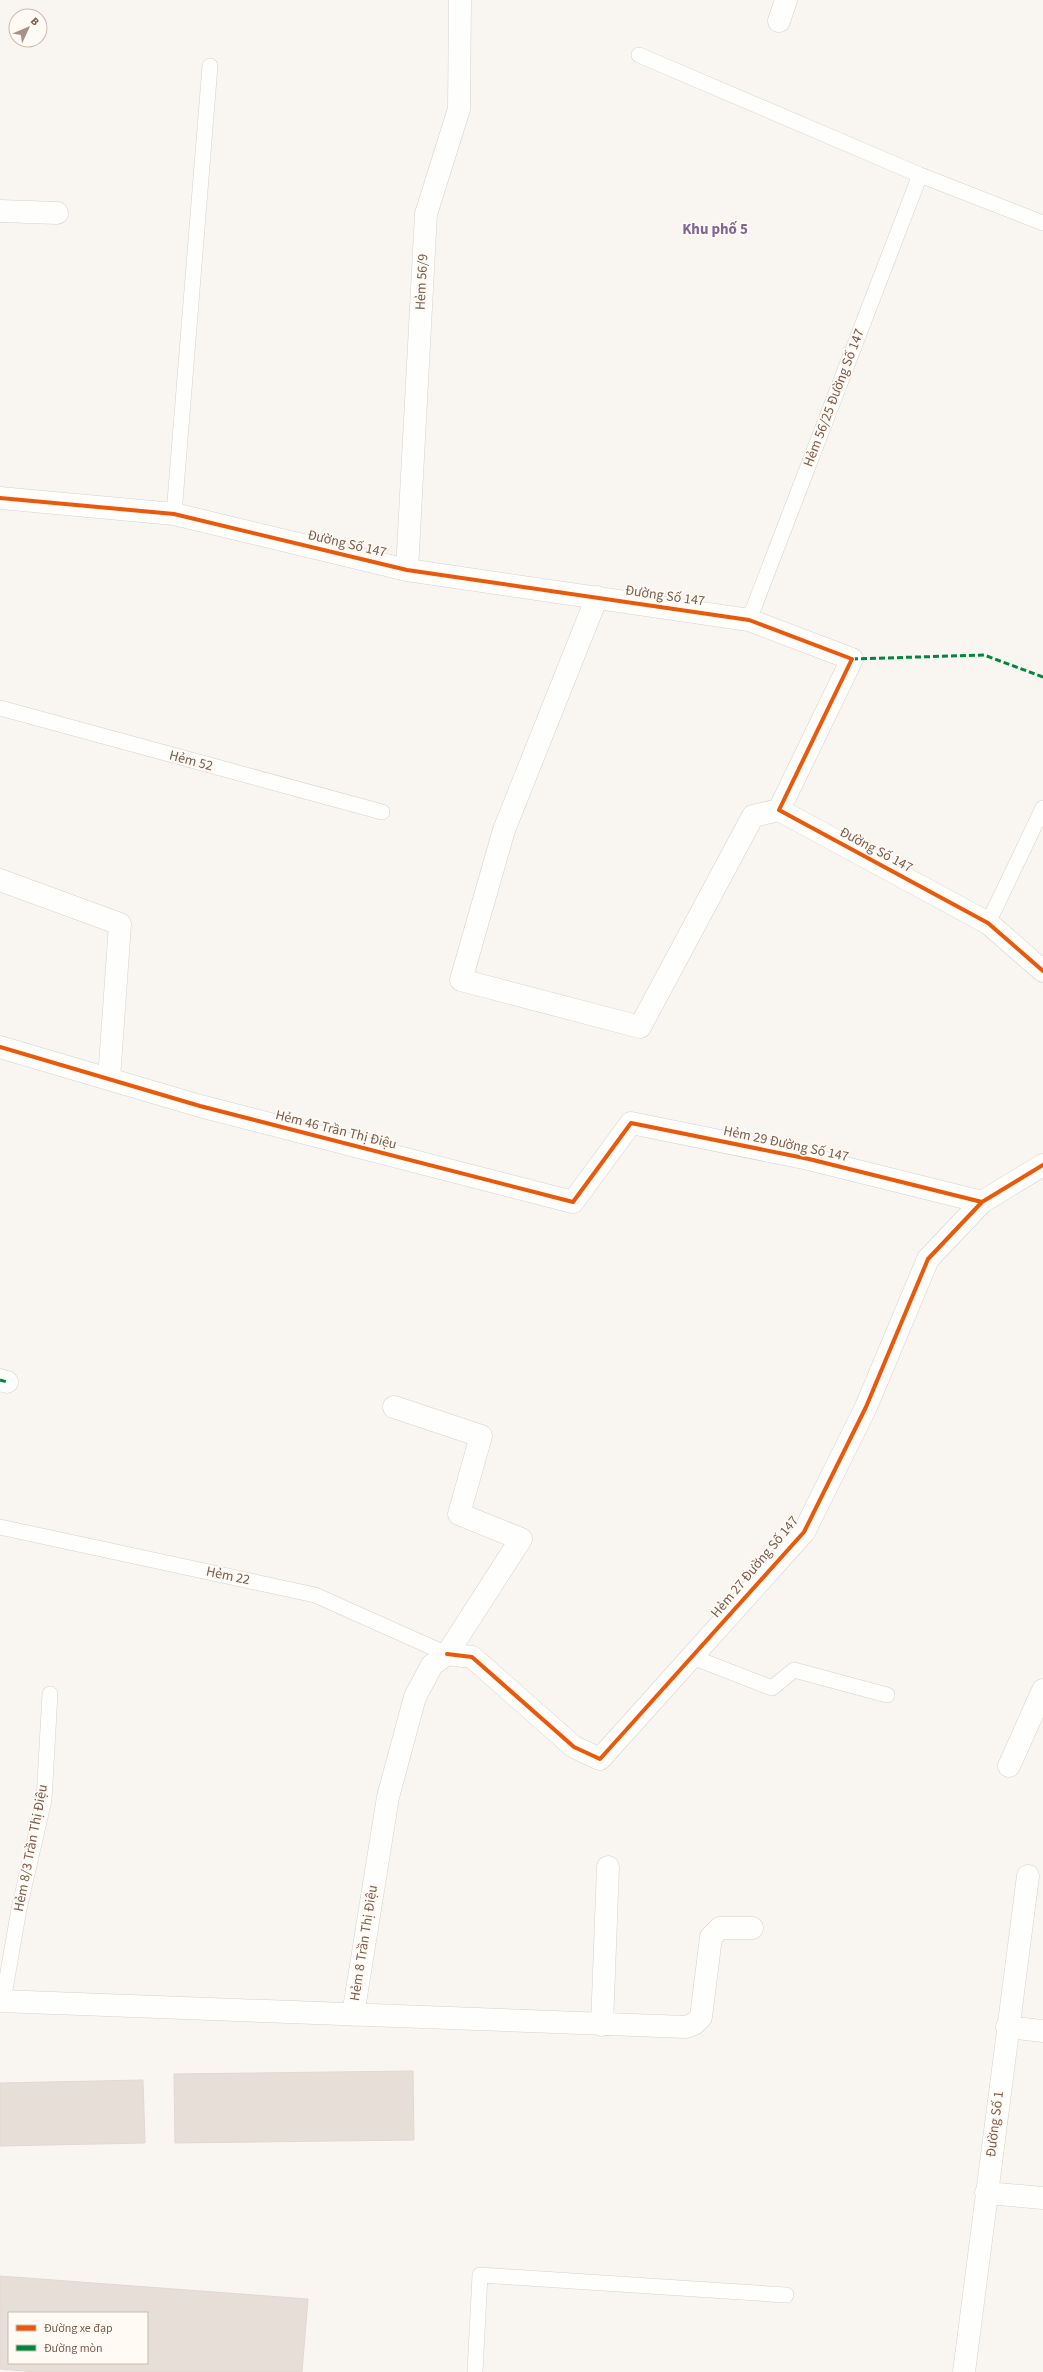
<svg xmlns="http://www.w3.org/2000/svg" width="1043" height="2372" font-family="'Source Sans 3',sans-serif">
  <style>
    .building { fill: #e6ded7; stroke: #e2d8d2; fill-rule: evenodd }
    .lines { fill: none; stroke-linecap: round; stroke-linejoin: round }
    .lane-casing { stroke: #d7d1cb; stroke-width: 16 }
    .street-casing { stroke: #d7d1cb; stroke-width: 23 }
    .lane { stroke: #fefefd; stroke-width: 15 }
    .street { stroke: #fefefd; stroke-width: 22 }
    .quiet { stroke: #00873e; stroke-width: 3; stroke-dasharray: 6 3; stroke-linecap: butt }
    .cycleway-casing { stroke: #fffaf3; stroke-width: 6 }
    .cycleway { stroke: #e8590c; stroke-width: 4 }
    .labels { text-anchor: middle; dominant-baseline: central; stroke-width: 3.5; stroke-linejoin: round; paint-order: stroke }
    .street-label { font-size: 14px; fill: #7a5c4d; stroke: #fffaf3 }
    .neighbourhood-label { font-size: 15px; font-weight: bold; fill: #846695; stroke: #fffaf3 }
  </style>
  <rect width="100%" height="100%" fill="#f9f5f0"/>
  <!-- building -->
  <path class="building" d="M413,2071L414,2140L175,2143L174,2074Z
    M143,2080L145,2143L0,2146V2083Z
    M0,2276L308,2299L302,2372H35L0,2369ZM9,2313H147V2363H9Z"/>
  <g class="lines">
    <defs>
      <path id="lane" d="M639,55L920,175L1043,223
        M174,514L210,66
        M749,620L920,175
        M0,708L382,812
        M988,923L1043,808
        M0,1527L315,1595L447,1654
        M692,1657L772,1688L794,1670L887,1695
        M3,2001L19,1909L44,1800L50,1694
        M475,2372L480,2275L786,2295"/>
      <path id="street" d="M779,21L786,0
        M0,211L57,213
        M0,498L174,514L407,570L749,620L852,659L779,810L988,923L1043,971
        M407,570L426,214L459,109L460,0
        M597,597L504,830L461,980L640,1027L753,816L779,810
        M0,880L120,924L109,1079
        M0,1047L200,1106L573,1202L631,1123L809,1159L982,1202
        M0,1380L7,1382
        M447,1654L472,1657L574,1747L600,1759L804,1532L866,1407L928,1259L982,1202L1043,1165
        M1009,1766L1043,1690
        M0,2001L686,2027L694,2024L701,2017L711,1937L720,1928H752
        M353,2015L388,1797L415,1697L432,1665L447,1654L521,1539L459,1514L481,1436L394,1407
        M602,2025L608,1867
        M1007,2027L1043,2031
        M986,2193L1043,2198
        M964,2372L1028,1876"/>
    </defs>
    <!-- lane casing -->
    <use href="#lane" class="lane-casing"/>
    <!-- street casing -->
    <use href="#street" class="street-casing"/>
    <!-- lane -->
    <use href="#lane" class="lane"/>
    <!-- street -->
    <use href="#street" class="street"/>
    <!-- quiet -->
    <path class="quiet" d="M852,659L984,655L1043,677
      M0,1380L7,1382"/>
    <defs>
      <path id="cycleway" d="M0,498L174,514L407,570L749,620L852,659L779,810L988,923L1043,971
        M0,1047L200,1106L573,1202L631,1123L809,1159L982,1202
        M447,1654L472,1657L574,1747L600,1759L804,1532L866,1407L928,1259L982,1202L1043,1165"/>
    </defs>
    <!-- cycleway casing -->
    <use href="#cycleway" class="cycleway-casing"/>
    <!-- cycleway -->
    <use href="#cycleway" class="cycleway"/>
  </g>
  <g class="labels">
    <!-- street labels -->
    <g class="street-label">
      <text transform="translate(422 282) rotate(-87)">Hẻm 56/9</text>
      <text transform="translate(834 398) rotate(-69)">Hẻm 56/25 Đường Số 147</text>
      <text transform="translate(347 544) rotate(13)">Đường Số 147</text>
      <text transform="translate(665 596) rotate(8)">Đường Số 147</text>
      <text transform="translate(191 761) rotate(15)">Hẻm 52</text>
      <text transform="translate(876 850) rotate(28)">Đường Số 147</text>
      <text transform="translate(336 1130) rotate(14)">Hẻm 46 Trần Thị Điệu</text>
      <text transform="translate(786 1144) rotate(12)">Hẻm 29 Đường Số 147</text>
      <text transform="translate(755 1567) rotate(-50)">Hẻm 27 Đường Số 147</text>
      <text transform="translate(228 1576) rotate(12)">Hẻm 22</text>
      <text transform="translate(31 1848) rotate(-79)">Hẻm 8/3 Trần Thị Điệu</text>
      <text transform="translate(364 1943) rotate(-81)">Hẻm 8 Trần Thị Điệu</text>
      <text transform="translate(995 2124) rotate(-83)">Đường Số 1</text>
    </g>
    <!-- neighbourhood labels -->
    <g class="neighbourhood-label">
      <text x="715" y="229">Khu phố 5</text>
    </g>
  </g>
  <!-- legend -->
  <rect x="8" y="2312" width="140" height="52" fill="#fffaf3" stroke="#cabbb1"/>
  <rect x="16" y="2325" width="20" height="6" fill="#e8590c" stroke="#cabbb1"/>
  <text x="44" y="2332" font-size="12" fill="#7a5c4d">Đường xe đạp</text>
  <rect x="16" y="2345" width="20" height="6" fill="#00873e" stroke="#cabbb1"/>
  <text x="44" y="2352" font-size="12" fill="#7a5c4d">Đường mòn</text>
  <!-- north arrow -->
  <g transform="translate(28 28) rotate(46)"><circle r="19" fill="#fffaf3" stroke="#cabbb1"/>
  <path d="M0-3L7 15L0 10L-7 15Z" fill="#a69286"/>
  <text y="-6" font-size="11" font-weight="bold" text-anchor="middle" fill="#7a5c4d">B</text>
  </g>
</svg>
